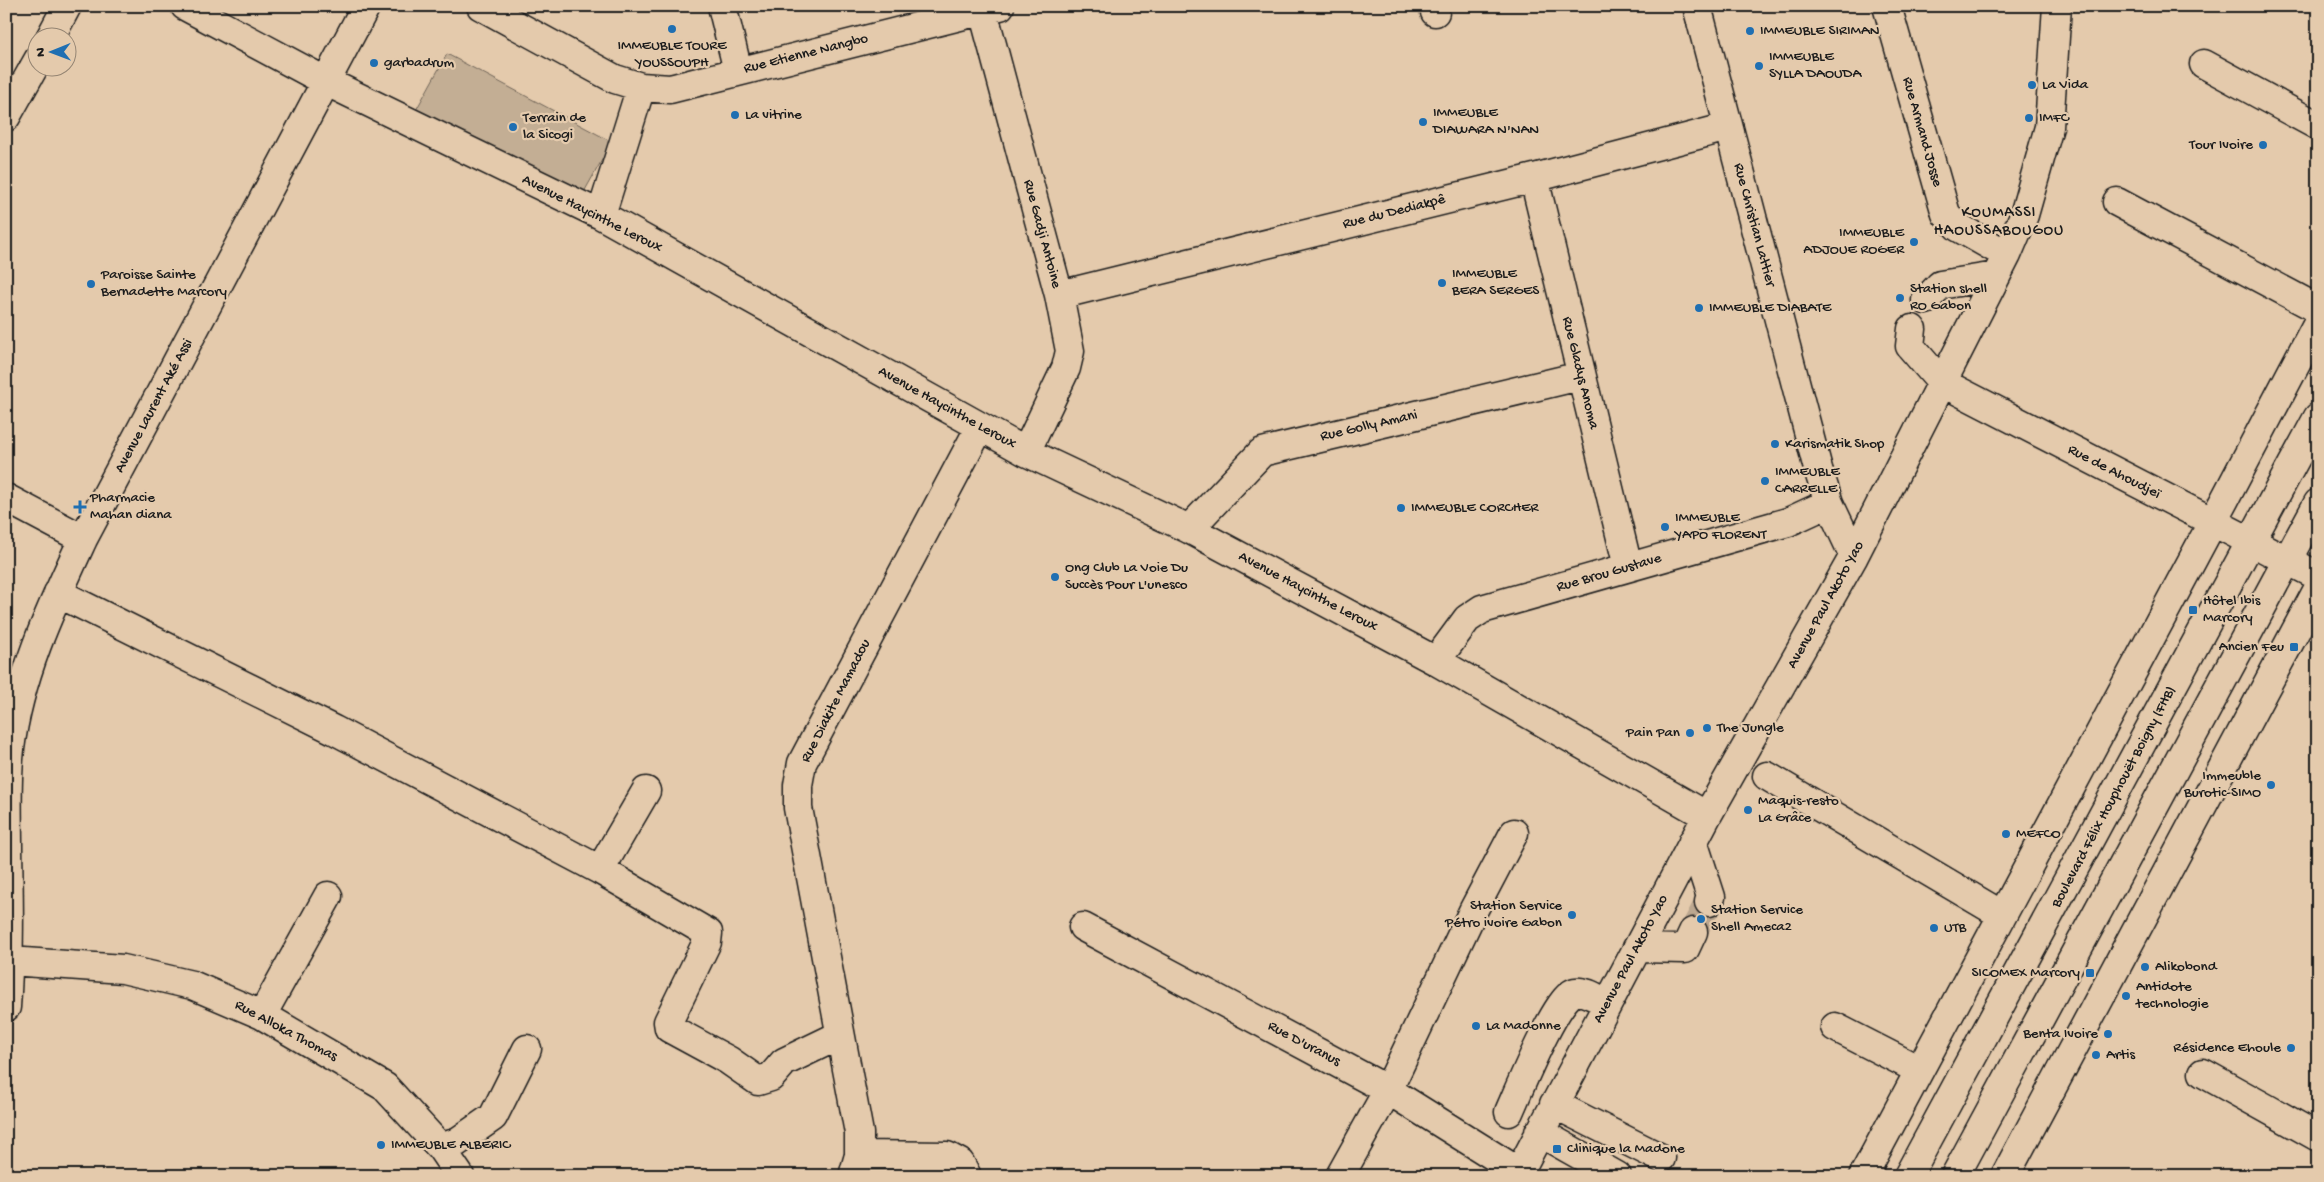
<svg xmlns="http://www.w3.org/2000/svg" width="2324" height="1182" font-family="'Gochi Hand',sans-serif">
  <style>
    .green { fill: #c3ae94; stroke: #706558 }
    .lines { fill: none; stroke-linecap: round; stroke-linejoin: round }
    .minor-tunnel { stroke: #bca78f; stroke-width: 28; stroke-dasharray: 28 14; stroke-linecap: butt }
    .minor-casing { stroke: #1c1c1c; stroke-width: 31 }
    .highway-casing { stroke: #1c1c1c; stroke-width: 31 }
    .minor { stroke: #e4caac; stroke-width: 28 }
    .highway { stroke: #e4caac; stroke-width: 28 }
    .poi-dot { fill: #1f6fb2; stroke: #e4caac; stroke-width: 2 }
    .labels { text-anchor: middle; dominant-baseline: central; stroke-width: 4.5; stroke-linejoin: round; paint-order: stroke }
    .poi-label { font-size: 15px; fill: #1c1c1c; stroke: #e4caac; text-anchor: start }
    .street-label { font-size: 15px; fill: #1c1c1c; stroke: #e4caac }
    .neighbourhood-label { font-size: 16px; letter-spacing: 1px; fill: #1c1c1c; stroke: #e4caac }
  </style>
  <rect width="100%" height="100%" fill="#e4caac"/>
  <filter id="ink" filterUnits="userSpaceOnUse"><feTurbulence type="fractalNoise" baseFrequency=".02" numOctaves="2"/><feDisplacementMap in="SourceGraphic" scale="10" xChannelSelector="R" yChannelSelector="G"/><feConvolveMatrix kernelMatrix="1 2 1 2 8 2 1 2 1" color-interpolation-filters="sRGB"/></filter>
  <g filter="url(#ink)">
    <!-- green -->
    <path class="green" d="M447,54L612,142L579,201L415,112Z"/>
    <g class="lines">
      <!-- minor-tunnel -->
      <path class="minor-tunnel" d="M1693,932L1709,902"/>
      <defs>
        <path id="minor" d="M185,6L327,82L601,215L1026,452L1189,529L1436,661L1707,816
          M481,6L615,79L641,87L670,89L1000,6
          M722,6L738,71
          M1697,6L1818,469L1829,503L1854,556
          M1887,6L1946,214L1958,227L2007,255
          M983,11L1059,295L1070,351L1066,368L1026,452
          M1435,12V6
          M50,38L67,6
          M2204,64L2318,126
          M6,117L38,60
          M1534,178L1628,567
          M2117,202L2318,309
          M601,215L641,87
          M1059,295L1534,178L1728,127
          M1926,300L1940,285L1996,276
          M1912,329L1910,346L1941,382L2318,576
          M6,498L83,539
          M1189,529L1262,452L1580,376
          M58,593L334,730L600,870L708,933L707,942L668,1022L669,1028L728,1060L758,1081L771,1077L784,1062L840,1035
          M1436,661L1467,619L1482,609L1788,522L1829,503
          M1767,776L2002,915
          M1693,841L1711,897L1709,902
          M600,870L646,791
          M1083,927L1388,1090L1519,1172
          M1637,948L1685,949L1693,932
          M10,961L123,969L192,985L262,1015L385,1087L441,1148L460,1176
          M6,1007C10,954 9,901 8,848C8,815 6,782 10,749C19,675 52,606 83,539L366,6
          M262,1015L328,896
          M1835,1027L1919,1070
          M2203,1073L2318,1137
          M1554,1104L1661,1158
          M1509,1112C1518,1092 1557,995 1575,992C1586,990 1598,999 1607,1003
          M1539,1132L1617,1176
          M441,1148L457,1142L493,1117L527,1049
          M859,1155L947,1156L960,1163L967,1176
          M853,1176L859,1155V1133L798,808V785L802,763L980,427
          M1340,1176L1388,1090L1474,909L1514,833
          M1517,1176L1707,816L1854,556L2007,255L2024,215L2049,127L2057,6
          M1863,1176L2225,499L2318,322
          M2005,1176L2318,589"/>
        <path id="highway" d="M1908,1176L2318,417
          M1955,1176L2318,503"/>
      </defs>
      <!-- minor casing -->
      <use href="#minor" class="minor-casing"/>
      <!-- highway casing -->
      <use href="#highway" class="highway-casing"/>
      <!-- minor -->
      <use href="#minor" class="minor"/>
      <!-- highway -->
      <use href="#highway" class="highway"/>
    </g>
  </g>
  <!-- markers -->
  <g class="poi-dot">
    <circle cx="672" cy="29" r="5"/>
    <circle cx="1750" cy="31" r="5"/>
    <circle cx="374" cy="63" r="5"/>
    <circle cx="1759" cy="66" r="5"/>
    <circle cx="2032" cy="85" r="5"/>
    <circle cx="735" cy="115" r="5"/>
    <circle cx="2029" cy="118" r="5"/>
    <circle cx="1423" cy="122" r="5"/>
    <circle cx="513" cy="127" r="5"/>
    <circle cx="2263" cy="145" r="5"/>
    <circle cx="1914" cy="242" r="5"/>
    <circle cx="1442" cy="283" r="5"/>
    <circle cx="91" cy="284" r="5"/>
    <circle cx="1900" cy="298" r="5"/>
    <circle cx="1699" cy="308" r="5"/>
    <circle cx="1775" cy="444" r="5"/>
    <circle cx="1765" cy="481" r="5"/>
    <path d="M77.5 499.5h5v5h5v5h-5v5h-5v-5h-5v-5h5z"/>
    <circle cx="1401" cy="508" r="5"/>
    <circle cx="1665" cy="527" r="5"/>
    <circle cx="1055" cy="577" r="5"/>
    <rect x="2188" y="605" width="10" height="10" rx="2.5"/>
    <rect x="2289" y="642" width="10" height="10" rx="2.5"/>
    <circle cx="1707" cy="728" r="5"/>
    <circle cx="1690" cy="733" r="5"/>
    <circle cx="2271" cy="785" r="5"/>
    <circle cx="1748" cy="810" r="5"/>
    <circle cx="2006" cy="834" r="5"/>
    <circle cx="1572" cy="915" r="5"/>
    <circle cx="1701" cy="919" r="5"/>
    <circle cx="1934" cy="928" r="5"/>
    <circle cx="2145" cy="967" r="5"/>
    <rect x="2085" y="968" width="10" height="10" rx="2.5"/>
    <circle cx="2126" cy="996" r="5"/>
    <circle cx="1476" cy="1026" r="5"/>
    <circle cx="2108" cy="1034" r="5"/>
    <circle cx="2291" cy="1048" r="5"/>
    <circle cx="2096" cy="1055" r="5"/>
    <circle cx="381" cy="1145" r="5"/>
    <rect x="1552" y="1144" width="10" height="10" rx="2.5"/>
  </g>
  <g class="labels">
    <!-- poi labels -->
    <g class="poi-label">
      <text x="1760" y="31">IMMEUBLE SIRIMAN</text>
      <text x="672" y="46" text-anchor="middle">IMMEUBLE TOURE<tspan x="672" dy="17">YOUSSOUPH</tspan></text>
      <text x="1769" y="57">IMMEUBLE<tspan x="1769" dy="17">SYLLA DAOUDA</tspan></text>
      <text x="384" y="63">garbadrum</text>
      <text x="2042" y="85">La Vida</text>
      <text x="1433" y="113">IMMEUBLE<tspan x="1433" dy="17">DIAWARA N'NAN</tspan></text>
      <text x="745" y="115">La vitrine</text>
      <text x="523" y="118">Terrain de<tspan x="523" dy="17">la Sicogi</tspan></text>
      <text x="2039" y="118">IMFC</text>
      <text x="2253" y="145" text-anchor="end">Tour Ivoire</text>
      <text x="1904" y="233" text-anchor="end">IMMEUBLE<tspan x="1904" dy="17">ADJOUE ROGER</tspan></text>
      <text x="1452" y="274">IMMEUBLE<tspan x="1452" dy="17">BERA SERGES</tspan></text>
      <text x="101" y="275">Paroisse Sainte<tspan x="101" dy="17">Bernadette Marcory</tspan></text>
      <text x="1910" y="289">Station shell<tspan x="1910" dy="17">RO Gabon</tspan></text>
      <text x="1709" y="308">IMMEUBLE DIABATE</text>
      <text x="1785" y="444">Karismatik Shop</text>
      <text x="1775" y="472">IMMEUBLE<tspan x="1775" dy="17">CARRELLE</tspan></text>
      <text x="90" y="498">Pharmacie<tspan x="90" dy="17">Mahan diana</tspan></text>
      <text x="1411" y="508">IMMEUBLE CORCHER</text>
      <text x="1675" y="518">IMMEUBLE<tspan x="1675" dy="17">YAPO FLORENT</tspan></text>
      <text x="1065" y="568">Ong Club La Voie Du<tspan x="1065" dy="17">Succès Pour L'unesco</tspan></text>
      <text x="2203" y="601">Hôtel Ibis<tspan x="2203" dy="17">Marcory</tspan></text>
      <text x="2284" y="647" text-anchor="end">Ancien Feu</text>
      <text x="1717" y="728">The Jungle</text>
      <text x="1680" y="733" text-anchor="end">Pain Pan</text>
      <text x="2261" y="776" text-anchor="end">Immeuble<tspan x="2261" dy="17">Burotic-SIMO</tspan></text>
      <text x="1758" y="801">Maquis-resto<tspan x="1758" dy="17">La Grâce</tspan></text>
      <text x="2016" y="834">MEFCO</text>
      <text x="1562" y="906" text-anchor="end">Station Service<tspan x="1562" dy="17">Pétro ivoire Gabon</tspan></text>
      <text x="1711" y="910">Station Service<tspan x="1711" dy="17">Shell Ameca2</tspan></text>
      <text x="1944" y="928">UTB</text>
      <text x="2155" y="967">Alikobond</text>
      <text x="2080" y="973" text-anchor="end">SICOMEX Marcory</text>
      <text x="2136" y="987">Antidote<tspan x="2136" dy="17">technologie</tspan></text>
      <text x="1486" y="1026">La Madonne</text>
      <text x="2098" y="1034" text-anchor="end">Benta Ivoire</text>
      <text x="2281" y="1048" text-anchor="end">Résidence Ehoule</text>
      <text x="2106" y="1055">Artis</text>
      <text x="391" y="1145">IMMEUBLE ALBERIC</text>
      <text x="1567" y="1149">Clinique la Madone</text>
    </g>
    <!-- street labels -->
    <g class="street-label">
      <text transform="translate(806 54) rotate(-14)">Rue Etienne Nangbo</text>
      <text transform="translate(1922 132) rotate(74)">Rue Armand Josse</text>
      <text transform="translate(1394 212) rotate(-14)">Rue du Dediakpê</text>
      <text transform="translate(592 214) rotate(27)">Avenue Haycinthe Leroux</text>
      <text transform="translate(1754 225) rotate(75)">Rue Christian Lattier</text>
      <text transform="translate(1042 234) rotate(75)">Rue Gadji Antoine</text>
      <text transform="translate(1580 373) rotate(76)">Rue Gladys Anoma</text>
      <text transform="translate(154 406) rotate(-62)">Avenue Laurent Aké Assi</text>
      <text transform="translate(947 408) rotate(29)">Avenue Haycinthe Leroux</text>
      <text transform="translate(1369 426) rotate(-13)">Rue Golly Amani</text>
      <text transform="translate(2114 472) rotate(27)">Rue de Ahoudjeï</text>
      <text transform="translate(1609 573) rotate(-16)">Rue Brou Gustave</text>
      <text transform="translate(1308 592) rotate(28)">Avenue Haycinthe Leroux</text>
      <text transform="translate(1826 605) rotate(-61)">Avenue Paul Akoto Yao</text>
      <text transform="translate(836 701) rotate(-63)">Rue Diakite Mamadou</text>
      <text transform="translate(2114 797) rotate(-62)">Boulevard Félix Houphouët Boigny (FHB)</text>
      <text transform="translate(1631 959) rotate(-62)">Avenue Paul Akoto Yao</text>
      <text transform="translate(286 1031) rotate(28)">Rue Alloka Thomas</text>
      <text transform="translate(1304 1044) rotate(28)">Rue D'uranus</text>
    </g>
    <!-- neighbourhood labels -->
    <g class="neighbourhood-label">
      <text x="1999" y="213">KOUMASSI<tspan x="1999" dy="18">HAOUSSABOUGOU</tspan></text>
    </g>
  </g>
  <!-- margin -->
  <rect width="2324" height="1182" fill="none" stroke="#e4caac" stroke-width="25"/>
  <rect x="12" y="12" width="2299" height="1157" fill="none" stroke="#1c1c1c" stroke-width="2" filter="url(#ink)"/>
  <!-- north arrow -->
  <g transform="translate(52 52) rotate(269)"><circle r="24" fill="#e4caac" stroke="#948472"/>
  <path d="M0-4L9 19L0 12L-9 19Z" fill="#1f6fb2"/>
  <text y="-8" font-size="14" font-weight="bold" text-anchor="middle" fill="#1c1c1c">N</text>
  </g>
</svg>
